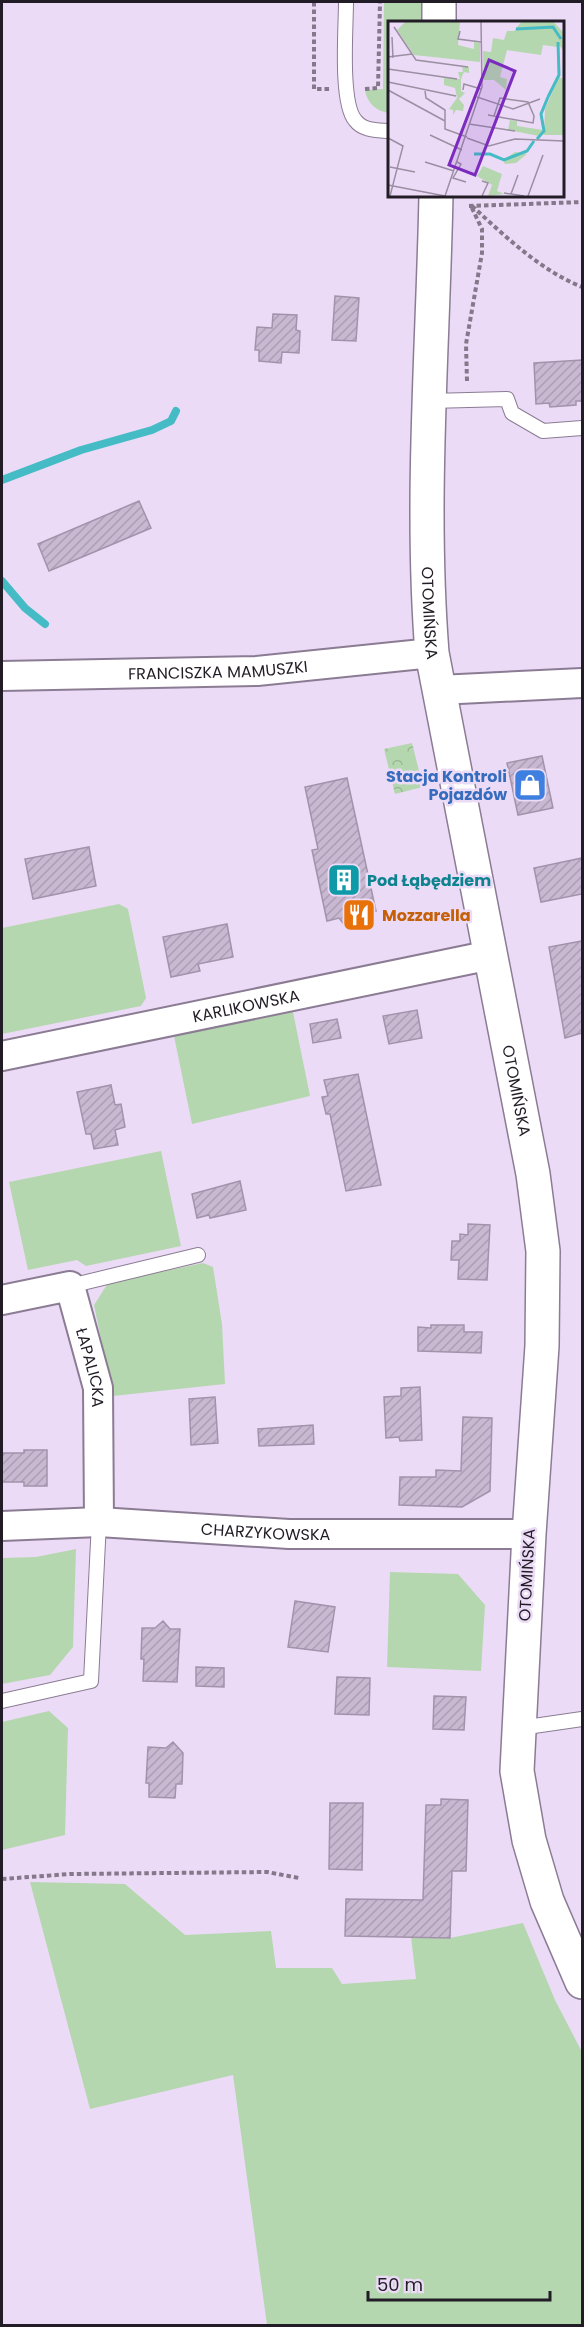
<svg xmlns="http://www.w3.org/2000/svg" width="584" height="2327" font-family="Poppins,sans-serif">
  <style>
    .grass { fill: #b5d7af }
    .forest { fill: url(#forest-crowns) }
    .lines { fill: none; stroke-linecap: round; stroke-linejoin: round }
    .stream { stroke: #45bbc5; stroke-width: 8 }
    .building { fill: url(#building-hatch); stroke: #a293ab; stroke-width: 1.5 }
    .service-casing { stroke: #8b7c94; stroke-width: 16 }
    .minor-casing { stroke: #8b7c94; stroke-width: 32 }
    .tertiary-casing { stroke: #8b7c94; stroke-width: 36 }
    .path { stroke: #84788a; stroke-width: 4; stroke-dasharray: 4.5 3; stroke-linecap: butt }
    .service { stroke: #fff; stroke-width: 14 }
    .minor { stroke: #fff; stroke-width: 28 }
    .tertiary { stroke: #fff; stroke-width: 33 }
    .labels { text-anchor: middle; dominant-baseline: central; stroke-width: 5; stroke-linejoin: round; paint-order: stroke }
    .street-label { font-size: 16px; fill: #221c26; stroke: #ecdbf6 }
    .shop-label { font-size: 16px; font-weight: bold; fill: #366cbe; stroke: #ecdbf6; text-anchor: end }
    .culture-label { font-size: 16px; font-weight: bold; fill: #0d838f; stroke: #ecdbf6; text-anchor: start }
    .food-label { font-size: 16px; font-weight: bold; fill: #c56008; stroke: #ecdbf6; text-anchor: start }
    .inset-river { fill: none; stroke: #45bbc5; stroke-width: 3 }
    .inset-road { fill: none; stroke: #9b8fa3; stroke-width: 1.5 }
    .view { fill: #7b2cbf; fill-opacity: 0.15; stroke: #7b2cbf; stroke-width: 3 }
    .inset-edge { fill: none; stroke: #221c26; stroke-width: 3 }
  </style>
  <defs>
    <pattern id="forest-crowns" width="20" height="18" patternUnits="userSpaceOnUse" patternTransform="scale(1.5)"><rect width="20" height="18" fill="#b5d7af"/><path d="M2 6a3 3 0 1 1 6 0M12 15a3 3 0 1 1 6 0" fill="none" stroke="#9bb896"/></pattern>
    <pattern id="building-hatch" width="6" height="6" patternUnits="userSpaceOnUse" patternTransform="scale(1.5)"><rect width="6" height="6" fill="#c8b8d2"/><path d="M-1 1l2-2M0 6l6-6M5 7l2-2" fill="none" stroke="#ac9eb4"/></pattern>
  </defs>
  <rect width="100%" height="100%" fill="#ecdbf6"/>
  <!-- grass -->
  <path class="grass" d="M384,2H424L423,22H389V113C376,111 367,103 365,90L383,89Z
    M119,904L128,909L146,998L141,1006L2,1034V928Z
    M293,1012L310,1096L192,1124L174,1036Z
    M161,1151L181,1246L86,1266L77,1260L28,1270L9,1182Z
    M203,1263L213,1267L222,1324L225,1384L113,1396L94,1305L108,1283Z
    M76,1549L73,1647L50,1675L2,1684V1558L36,1557Z
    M390,1572L458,1574L485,1605L481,1671L387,1667Z
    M49,1711L68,1728L65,1835L2,1850V1722Z
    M30,1882L125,1884L185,1935L271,1931L276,1968H332L342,1984L416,1979L411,1937L450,1938L523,1923L555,2000L582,2052V2325H267L233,2075L90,2109Z"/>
  <!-- forest -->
  <path class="forest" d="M412,743L423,787L395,794L384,749Z"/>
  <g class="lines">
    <!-- stream -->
    <path class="stream" d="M2,480L81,450L152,430L171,421L176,411
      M2,581L25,608L45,624"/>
  </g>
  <!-- building -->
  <path class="building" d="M335,296L359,298L356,341L332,340Z
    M273,314L297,315L296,330L300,331L299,353L282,352L281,363L259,361V350H255L257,327L272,328Z
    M582,360V401H576V405L550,407L549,403L536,404L534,363Z
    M139,501L151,528L49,571L38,544Z
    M542,756L553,808L518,815L507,763Z
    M347,778L376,911L369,912L366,922L357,929L346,927L339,918L327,921L312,850L318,849L305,787Z
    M89,847L96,886L33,899L25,859Z
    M582,858V894L541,902L534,868Z
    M227,924L233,957L198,964L200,971L171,977L163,937Z
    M582,941V1033L565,1038L549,947Z
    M417,1010L422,1038L389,1044L383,1016Z
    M337,1019L341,1038L313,1043L310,1024Z
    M358,1074L381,1185L346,1191L330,1114H326L322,1097L328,1096L324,1080Z
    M111,1085L115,1105L121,1104L125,1127L115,1130L118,1145L94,1149L91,1134H86L77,1092Z
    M240,1181L246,1210L210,1218L209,1215L197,1218L192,1194Z
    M468,1224L490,1225L487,1280L458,1279L459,1260H451L452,1241H460V1234L468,1235Z
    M431,1325H464V1332H482L481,1353L418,1351V1327L431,1328Z
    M420,1387L422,1440L400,1441L399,1437L386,1438L384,1397L401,1396V1388Z
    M215,1397L218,1443L191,1445L189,1399Z
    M463,1417L492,1418L490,1491L462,1507L399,1505L400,1477H436V1470L461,1471Z
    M313,1425L314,1444L259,1446L258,1429Z
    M24,1450H47V1486H24V1482H2V1453H24Z
    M295,1601L335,1607L328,1652L288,1647Z
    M163,1621L170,1629H180L177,1682L143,1681L144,1659H141L142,1628H155Z
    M196,1667L224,1668V1687L196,1686Z
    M337,1677L370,1678L369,1715L335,1714Z
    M434,1696L466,1697L464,1730L433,1729Z
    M173,1742L183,1753L182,1784H176L175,1798L149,1797V1783H146L148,1747L166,1748Z
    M441,1799L468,1800L466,1871H452L450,1938L345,1936L346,1899L423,1900L426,1805H441Z
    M330,1803H363L362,1870L329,1869Z"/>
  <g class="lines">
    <defs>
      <path id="service" d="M346,2C346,27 340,102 355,120C363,131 377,130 389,131
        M430,401L507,399L512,413L543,431L582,428
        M70,1286L198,1255
        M2,1701L91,1681L99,1522
        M520,1728L582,1719"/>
      <g id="minor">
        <path id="s1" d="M2,676L257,671L432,653"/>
        <path d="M439,690L582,683"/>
        <path id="s2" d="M2,1056L491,955"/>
        <path id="s3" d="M2,1300L70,1286L98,1388L99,1522"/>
        <path id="s4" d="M2,1526L99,1522L289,1534H529"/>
      </g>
      <g id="tertiary">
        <path d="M439,22V2"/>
        <path id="s5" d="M436,195C433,347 420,501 432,653L533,1174L543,1251L542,1346L529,1534L517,1771L529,1840L547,1901L582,1982"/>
      </g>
    </defs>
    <!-- service casing -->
    <use href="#service" class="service-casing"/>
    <!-- minor casing -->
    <use href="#minor" class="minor-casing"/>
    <!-- tertiary casing -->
    <use href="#tertiary" class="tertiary-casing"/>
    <!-- path -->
    <path class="path" d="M314,2V89H330
      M365,89L378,88L380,2
      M469,206L582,202
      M472,206C506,237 540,270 582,287
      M467,381L466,344L482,253V229L471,206
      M2,1879L70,1874L267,1872L299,1878"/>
    <!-- service -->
    <use href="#service" class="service"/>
    <!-- minor -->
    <use href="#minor" class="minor"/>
    <!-- tertiary -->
    <use href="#tertiary" class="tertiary"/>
  </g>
  <!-- icons -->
  <defs>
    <symbol id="shop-square" viewBox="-11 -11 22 22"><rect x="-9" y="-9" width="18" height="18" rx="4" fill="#3f7fe0" stroke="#ecdbf6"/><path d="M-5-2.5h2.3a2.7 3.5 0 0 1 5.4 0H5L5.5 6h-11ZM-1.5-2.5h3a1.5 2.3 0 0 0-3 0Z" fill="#fff"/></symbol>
    <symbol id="building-square" viewBox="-11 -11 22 22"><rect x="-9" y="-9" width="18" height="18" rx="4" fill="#0f9aa8" stroke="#ecdbf6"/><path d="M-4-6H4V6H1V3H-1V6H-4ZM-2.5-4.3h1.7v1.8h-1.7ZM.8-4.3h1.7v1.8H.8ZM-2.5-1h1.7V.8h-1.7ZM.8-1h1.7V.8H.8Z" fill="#fff"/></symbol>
    <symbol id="restaurant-square" viewBox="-11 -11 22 22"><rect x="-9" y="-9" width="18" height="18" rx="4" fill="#e8710a" stroke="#ecdbf6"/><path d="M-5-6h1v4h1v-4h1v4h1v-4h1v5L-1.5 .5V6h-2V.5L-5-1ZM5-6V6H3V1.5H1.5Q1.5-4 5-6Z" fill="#fff"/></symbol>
  </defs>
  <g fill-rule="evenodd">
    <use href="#shop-square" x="511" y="766" width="38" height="38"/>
    <use href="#building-square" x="325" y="861" width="38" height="38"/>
    <use href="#restaurant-square" x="340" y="896" width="38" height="38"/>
  </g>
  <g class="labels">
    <!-- street labels -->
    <g class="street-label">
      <text stroke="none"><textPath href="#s5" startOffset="418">OTOMIŃSKA</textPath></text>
      <text stroke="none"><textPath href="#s1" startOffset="216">FRANCISZKA MAMUSZKI</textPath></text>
      <text stroke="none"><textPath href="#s2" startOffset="249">KARLIKOWSKA</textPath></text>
      <text stroke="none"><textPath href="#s5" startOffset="904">OTOMIŃSKA</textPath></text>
      <text stroke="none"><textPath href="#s3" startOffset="154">ŁAPALICKA</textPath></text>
      <text stroke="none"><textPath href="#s4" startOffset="264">CHARZYKOWSKA</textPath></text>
      <text transform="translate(527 1575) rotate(-87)">OTOMIŃSKA</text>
    </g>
    <!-- shop labels -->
    <g class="shop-label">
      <text x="507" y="776">Stacja Kontroli<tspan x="507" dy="18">Pojazdów</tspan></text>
    </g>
    <!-- culture labels -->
    <g class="culture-label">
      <text x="367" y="880">Pod Łąbędziem</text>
    </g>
    <!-- food labels -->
    <g class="food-label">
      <text x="382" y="915">Mozzarella</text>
    </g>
  </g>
  <!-- overview -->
  <g transform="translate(388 21)">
    <rect width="176" height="176" fill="#ecdbf6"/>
    <path d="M134,0H165L175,11V29L170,23L169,26L155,24L153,34L119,29L112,56L119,58L118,69L106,59H96L95,30L103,31L105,17L116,19L119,10H126ZM74,45L81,46V52L76,51L73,58V70L77,72L71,78L76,84L75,90L68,89L65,94V89L61,88L69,77L67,67L56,64V57L72,58L70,51H75ZM171,56L175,58V114H156L157,88ZM122,99L129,100V105L155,109L151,115L120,109Z" fill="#b5d7af"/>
    <path d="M18,0H72L70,24L86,28V21L92,22V41L26,34L9,9ZM127,131L139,133L128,142L117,143L115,139ZM95,145L114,153L109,170L116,173L100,175L104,164L89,155Z" fill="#b5d7af"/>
    <path class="inset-river" d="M128,8L165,6L173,18M160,76L171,54L170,21M149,118L156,110L153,93L160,76M86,133H102L116,139L139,130L146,120"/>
    <path class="inset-road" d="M6,6L28,39L80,46M72,10L70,18L93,21M4,16L5,37M0,36L24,33M0,48L69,58M0,61L68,75M0,69L57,100M75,69L76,63L93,68M37,70L38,77L57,89V108L79,116M89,76L125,88L152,78M100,94L145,102L146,95L140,81L112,77L106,95M81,103L127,110M42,114L74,129M0,117L15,125L2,175M79,117L101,125L127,118L176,120M37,141L66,150M69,141L73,143L65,157L78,161M2,146L27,151M0,164L57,175M116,172L136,175M123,173L130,154M57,175L94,66L93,0M94,175L100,162L94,160M140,175L155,134"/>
    <path class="view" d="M101,39L127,50L87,154L61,144Z"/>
    <rect width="176" height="176" class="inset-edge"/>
  </g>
  <!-- border -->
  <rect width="584" height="2327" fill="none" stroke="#221c26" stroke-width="6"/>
  <!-- scale -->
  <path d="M368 2291v9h182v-9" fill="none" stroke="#221c26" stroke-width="3"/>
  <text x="377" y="2291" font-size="18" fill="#221c26" stroke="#ecdbf6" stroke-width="4.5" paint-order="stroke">50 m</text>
</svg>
